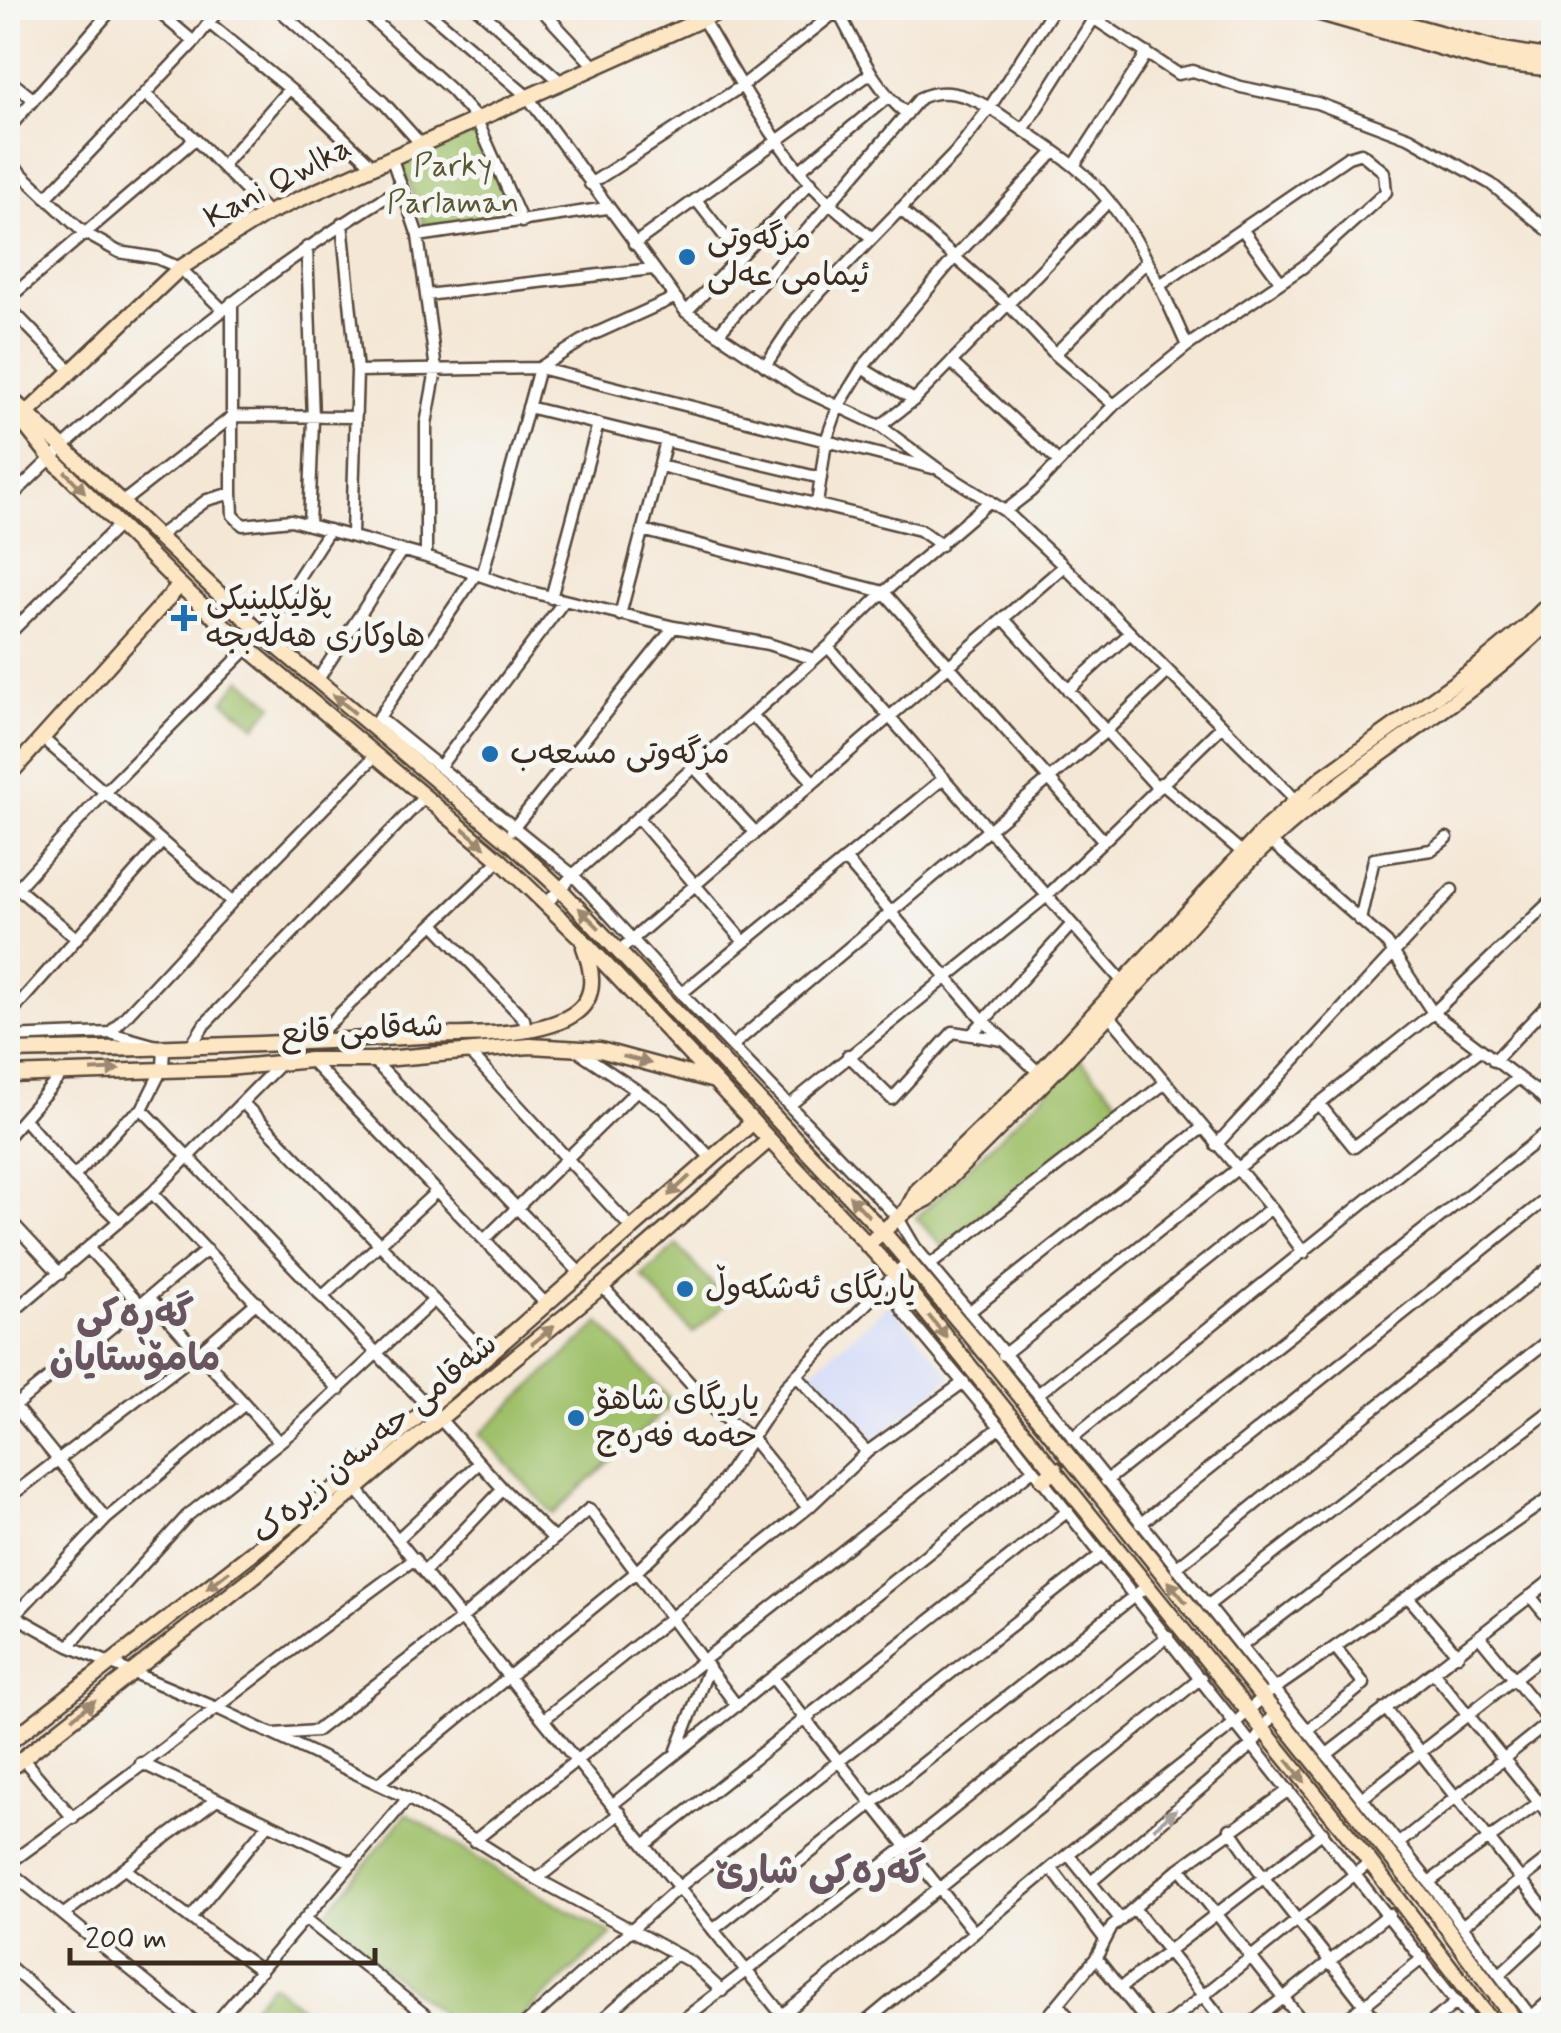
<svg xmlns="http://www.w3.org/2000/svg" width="1561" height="2033" font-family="Mynerve,'Playpen Sans Arabic',sans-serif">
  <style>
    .built { fill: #d2d9f9 }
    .green { fill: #9fc069; stroke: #6d7544; stroke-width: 2.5 }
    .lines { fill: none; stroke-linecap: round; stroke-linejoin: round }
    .street-casing { stroke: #574639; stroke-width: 15 }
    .secondary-casing { stroke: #574639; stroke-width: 19 }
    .street { stroke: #fff; stroke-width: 10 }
    .secondary { stroke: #fce6c4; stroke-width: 14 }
    .oneway { fill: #9c8871 }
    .oneway2 { fill: #a79f9a }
    .poi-dot { fill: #1f6fb2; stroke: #f6f6f2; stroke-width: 4 }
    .labels { text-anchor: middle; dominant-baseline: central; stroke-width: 10; stroke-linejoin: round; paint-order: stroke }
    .park-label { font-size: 32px; fill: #595734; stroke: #f6f6f2 }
    .street-label { font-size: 32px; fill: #3b2a1e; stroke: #f6f6f2 }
    .poi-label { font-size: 32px; fill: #3b2a1e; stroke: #f6f6f2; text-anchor: start }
    .quarter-label { font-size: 38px; font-weight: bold; fill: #695560; stroke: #f6f6f2 }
  </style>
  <rect width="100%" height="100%" fill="#f6f6f2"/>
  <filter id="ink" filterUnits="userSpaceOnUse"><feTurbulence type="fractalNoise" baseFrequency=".01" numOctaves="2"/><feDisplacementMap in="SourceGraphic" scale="20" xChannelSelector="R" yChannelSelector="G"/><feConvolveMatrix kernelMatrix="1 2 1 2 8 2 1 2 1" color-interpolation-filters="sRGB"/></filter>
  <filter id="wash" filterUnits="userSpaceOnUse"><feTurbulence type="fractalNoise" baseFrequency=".0048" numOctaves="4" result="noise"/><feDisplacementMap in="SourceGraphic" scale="40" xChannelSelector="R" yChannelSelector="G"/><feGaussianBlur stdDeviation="2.25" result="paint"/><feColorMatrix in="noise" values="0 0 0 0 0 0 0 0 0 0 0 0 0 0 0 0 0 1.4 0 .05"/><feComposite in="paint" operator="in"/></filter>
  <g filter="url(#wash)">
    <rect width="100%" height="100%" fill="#f4e7d5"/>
    <!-- built -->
    <path class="built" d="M890,1304L952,1376L868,1447L807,1375Z"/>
    <!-- green -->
    <path class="green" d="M476,132L513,216L426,231L401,162Z
      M241,679L273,705L256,726L224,701Z
      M1080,1059L1123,1105L943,1247L916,1218Z
      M677,1245L728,1302L693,1333L642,1276Z
      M600,1323L673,1403L553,1514L480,1434Z
      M407,1813L507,1877L612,1934L513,2025H455L322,1918Z
      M271,1984H272L322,2025H237Z"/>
  </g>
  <g filter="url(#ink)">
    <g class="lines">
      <defs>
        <path id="street" d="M154,8L194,42
          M277,8L383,102L420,143
          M360,8L451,90L476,118L522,222
          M424,8L527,96L686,312L799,388L880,426L938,469L1005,511L1064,566L1296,800
          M477,8L561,82
          M540,8L595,67
          M836,8C857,45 873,88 907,114
          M1078,8L1178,74L1193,71L1241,87L1317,103L1410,138L1491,184L1554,235
          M702,18C736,75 781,159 830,203C843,216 858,226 872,238
          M209,23L308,104L372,165
          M8,79L33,99
          M145,94L195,139L268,213
          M8,129L113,8
          M1023,130L1094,18
          M391,156L418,236L436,370L426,424V557
          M8,161L83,232L119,252L157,258L180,268L222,309
          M222,166L289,89
          M1074,166L1147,53
          M801,169L888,97
          M590,184L742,86L837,11
          M46,198L194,42L220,8
          M697,201L740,256
          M900,209L1008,304L1055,354L1114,405
          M342,223L357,371L352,535
          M1242,229L1280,281
          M418,236L607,208
          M634,244L871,73
          M307,247L313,419L309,525
          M426,295L652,269
          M8,299L195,139
          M232,302V493L233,515L243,525L291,520L426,557L523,590L674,627L768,644L814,659
          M8,306L71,371
          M686,312L811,182
          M718,334L920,98C951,83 985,103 1011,122C1032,136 1054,150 1074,166C1129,210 1160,284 1187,346
          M1055,354L1147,261
          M951,362L1059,462
          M765,366L797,318L823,289L955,153L990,107L1054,8
          M862,368L914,400
          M357,371L539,368L933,468
          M528,407L666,441L620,615
          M880,426L914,400L1108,202
          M666,441L821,478
          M660,466L920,530L941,545
          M8,500C127,383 256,274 401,188
          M120,504L233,416L355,417
          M817,504L826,441L838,407L862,368L955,257L1054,152
          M1005,511L1031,491L1114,405L1187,346L1303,267L1386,192L1384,172L1361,153L1348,157L1160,285
          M642,530L884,592L1103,840
          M157,537L207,500L232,493
          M482,576L539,368L590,336L674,298
          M551,598L598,424
          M1004,619L1157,787
          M262,634L329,530
          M8,635L118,526
          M828,647L1123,982
          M317,681L402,550
          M1068,690L1129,634
          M752,715L813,782
          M379,718L573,875L695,1008L898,1218L915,1247L1038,1394L1429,1882L1538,2026
          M376,722L476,574
          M42,738L232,902
          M441,765L564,601
          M694,767L755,832
          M1161,783L1243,853
          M638,818L744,942
          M512,830L674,627
          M1270,841L1387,943L1433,1013L1537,1092L1554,1110
          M845,859L984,1021L1039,1073
          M17,888L76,938
          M8,898L105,792L248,648
          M546,904L573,875L828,647L884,592L990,501
          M1360,920L1374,859L1431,850L1447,838
          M434,924L524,1019L526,1029
          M620,950L1064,566
          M682,993L944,778
          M1109,1015L1271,1208L1304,1253
          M8,1016L162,842
          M110,1033L232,902L375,756
          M971,1035L1072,924
          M8,1037L110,1033L164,1048L163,1067L142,1109L440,1419L503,1489L554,1539
          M303,1042L328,1025L500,860
          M191,1046L204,1025L424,797
          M732,1046L1105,732L1168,672
          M575,1049L663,1108L710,1157
          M468,1051L632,1229
          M848,1055L892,1099L953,1032L1003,1040
          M310,1060L547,1305
          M373,1060L581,1274
          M1494,1061L1554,998
          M1537,1092L1554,1080
          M243,1103L488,1356
          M791,1104L1047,896L1222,726
          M1320,1105L1354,1147L1479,1051
          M24,1119L74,1177L119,1221
          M8,1136L63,1073
          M1216,1145L1452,890
          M74,1177L123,1123L142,1109
          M152,1193L339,1390
          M8,1218L60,1274
          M484,1240L637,1090
          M88,1248L140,1304
          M930,1265L1165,1083
          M896,1275L895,1295L903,1311L1000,1427L1475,2026
          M602,1286L715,1411L752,1439L808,1508
          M149,1297L279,1442
          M322,1297L437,1191
          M969,1312L1202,1128
          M8,1316L152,1193L282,1062
          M1003,1355L1433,1013L1554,898
          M796,1375L867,1452
          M1038,1394L1271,1208
          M8,1398L106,1519
          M14,1406L207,1250
          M1072,1438L1518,1078
          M1106,1481L1554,1127
          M355,1487L791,2026
          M8,1498L200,1351L257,1302
          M1140,1524L1554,1193
          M399,1538L479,1463
          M1176,1568L1554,1264
          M425,1571L503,1489
          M1530,1596L1554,1625
          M1409,1598L1458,1655
          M1207,1606L1554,1336
          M8,1612L69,1646L219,1709L408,1798L537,1879L691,1962L722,1991
          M14,1616L106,1519L245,1404
          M1480,1637L1552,1725
          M69,1646L187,1516L293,1431L434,1300
          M1240,1647L1554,1408
          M1434,1673L1554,1821
          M772,1677L974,1932
          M1385,1708L1554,1921
          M544,1719L808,1508L867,1452L964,1382
          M1307,1731L1364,1684L1335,1647
          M275,1734L316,1731L462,1618L589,1509L737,1706
          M677,1750L709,1667
          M1326,1755L1554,1578
          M22,1758L73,1818
          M141,1763L353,1863
          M378,1784L635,1573L695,1515L725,1478L786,1386L908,1261
          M1361,1799L1554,1647
          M613,1804L1034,1469
          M1230,1829L1264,1878L1381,2026
          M474,1841L1000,1427
          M1398,1844L1554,1718
          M645,1845L1068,1511
          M1068,1854L1121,1920
          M8,1864C146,1766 277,1658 415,1559
          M1180,1868L1306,2026
          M125,1869L261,1971
          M1052,1869L1104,1938
          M8,1870L200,2026
          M537,1879L620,1813
          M1091,1882L1253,1744L1276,1710
          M1429,1882L1554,1792
          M1134,1908L1227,2026
          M64,1914L217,1799
          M190,1918L269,1823
          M306,1919L439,2026
          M1463,1925L1554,1854
          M713,1930L1148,1585
          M1096,1958L1150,2026
          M8,1965L77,2026
          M1500,1974L1554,1924
          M1120,1988L1323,1832
          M1060,2005L1075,2026
          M782,2015L1201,1678
          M1532,2016L1554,1997
          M54,2026L67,2017
          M213,2026L408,1798
          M523,2026L679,1887L1102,1554
          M595,2026L676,1954
          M675,2026L907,1846L1168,1636
          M861,2026L1068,1854L1235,1723L1263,1697L1554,1495
          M1040,2026L1096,1958L1112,1927L1180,1868L1289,1790
          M1165,2026L1370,1862
          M1248,2026L1389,1914
          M1338,2026L1423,1958
          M1427,2026L1457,2002"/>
        <path id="secondary" d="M1303,8L1491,62L1554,69
          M1349,8L1497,49L1554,58
          M8,396L262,634L513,845L559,888L883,1232L988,1356L1436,1913L1519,2026
          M17,405L20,419L51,458L180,585L248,648L500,860L580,937L896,1275L1370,1862L1495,2026
          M21,419L180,268L268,213L727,8
          M8,776L180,585
          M8,1051C146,1049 284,1044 422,1036C465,1034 536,1038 572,1015C598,999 593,971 584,947
          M8,1075L227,1068L310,1060H373L530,1046L600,1050L711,1080
          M908,1208L917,1191L1039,1073L1267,827L1323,777L1480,665L1526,627L1554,599
          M867,1245L908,1209L929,1198C999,1129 1068,1059 1135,987C1181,937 1225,882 1275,837C1363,757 1471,702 1554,616
          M1043,1480L1055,1469
          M8,1743L347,1479L753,1122
          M8,1770L259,1572L410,1443L602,1286L769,1140"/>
      </defs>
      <!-- street casing -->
      <use href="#street" class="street-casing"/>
      <!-- secondary casing -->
      <use href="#secondary" class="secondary-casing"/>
      <!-- street -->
      <use href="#street" class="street"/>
      <!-- secondary -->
      <use href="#secondary" class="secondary"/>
    </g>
    <!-- one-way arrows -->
    <defs><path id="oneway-solid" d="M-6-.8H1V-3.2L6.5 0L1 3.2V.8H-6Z" transform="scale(2.5)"/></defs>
    <g class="oneway">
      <use href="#oneway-solid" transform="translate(75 482) rotate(46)"/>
      <use href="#oneway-solid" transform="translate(344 704) rotate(-140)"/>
      <use href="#oneway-solid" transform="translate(474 838) rotate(40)"/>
      <use href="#oneway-solid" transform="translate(589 918) rotate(-135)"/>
      <use href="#oneway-solid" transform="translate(637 1060) rotate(15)"/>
      <use href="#oneway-solid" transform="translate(105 1070) rotate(-3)"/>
      <use href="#oneway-solid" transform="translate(679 1186) rotate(137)"/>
      <use href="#oneway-solid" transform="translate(859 1206) rotate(-133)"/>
      <use href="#oneway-solid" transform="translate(938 1327) rotate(51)"/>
      <use href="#oneway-solid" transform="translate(543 1335) rotate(-39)"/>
      <use href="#oneway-solid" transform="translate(218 1580) rotate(142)"/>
      <use href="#oneway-solid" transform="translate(1177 1592) rotate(-130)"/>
      <use href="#oneway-solid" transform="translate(84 1709) rotate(-38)"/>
      <use href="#oneway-solid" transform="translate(1296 1771) rotate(51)"/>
    </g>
    <use class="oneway2" href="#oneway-solid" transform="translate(1165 1819) rotate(-41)"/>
  </g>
  <!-- markers -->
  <g class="poi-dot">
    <circle cx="687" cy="257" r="10"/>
    <path d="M179 603h10v10h10v10h-10v10h-10v-10h-10v-10h10z"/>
    <circle cx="490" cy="754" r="10"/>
    <circle cx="685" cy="1289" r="10"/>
    <circle cx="576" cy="1418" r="10"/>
  </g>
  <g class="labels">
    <!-- park labels -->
    <g class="park-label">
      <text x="453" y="166">Parky<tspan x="453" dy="37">Parlaman</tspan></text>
    </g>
    <!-- street labels -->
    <g class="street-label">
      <text transform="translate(278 183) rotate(-28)">Kani Qwlka</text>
      <text transform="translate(362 1030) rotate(-3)">شەقامی قانع</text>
      <text transform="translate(375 1439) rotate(-40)">شەقامی حەسەن زیرەک</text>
    </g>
    <!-- poi labels -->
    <g class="poi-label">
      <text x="707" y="239">مزگەوتی<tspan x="707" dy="37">ئیمامی عەلی</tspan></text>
      <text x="206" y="600">پۆلیکلینیکی<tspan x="206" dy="37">هاوکاری هەڵەبجە</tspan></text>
      <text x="510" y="754">مزگەوتی مسعەب</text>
      <text x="705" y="1289">یاریگای ئەشکەوڵ</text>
      <text x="596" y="1400">یاریگای شاهۆ<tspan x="596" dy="37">حەمە فەرەج</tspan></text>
    </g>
    <!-- quarter labels -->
    <g class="quarter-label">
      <text x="135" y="1315">گەڕەکی<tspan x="135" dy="44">مامۆستایان</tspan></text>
      <text x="821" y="1872">گەرەکی شارێ</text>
    </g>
  </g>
  <!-- margin -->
  <rect width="1561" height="2033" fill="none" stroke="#f6f6f2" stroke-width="40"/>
  <!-- scale -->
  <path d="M70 1948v15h305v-15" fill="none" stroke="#3b2a1e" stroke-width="5"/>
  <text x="85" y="1948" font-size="30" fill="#3b2a1e" stroke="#f6f6f2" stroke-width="8" paint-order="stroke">200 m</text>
</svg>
